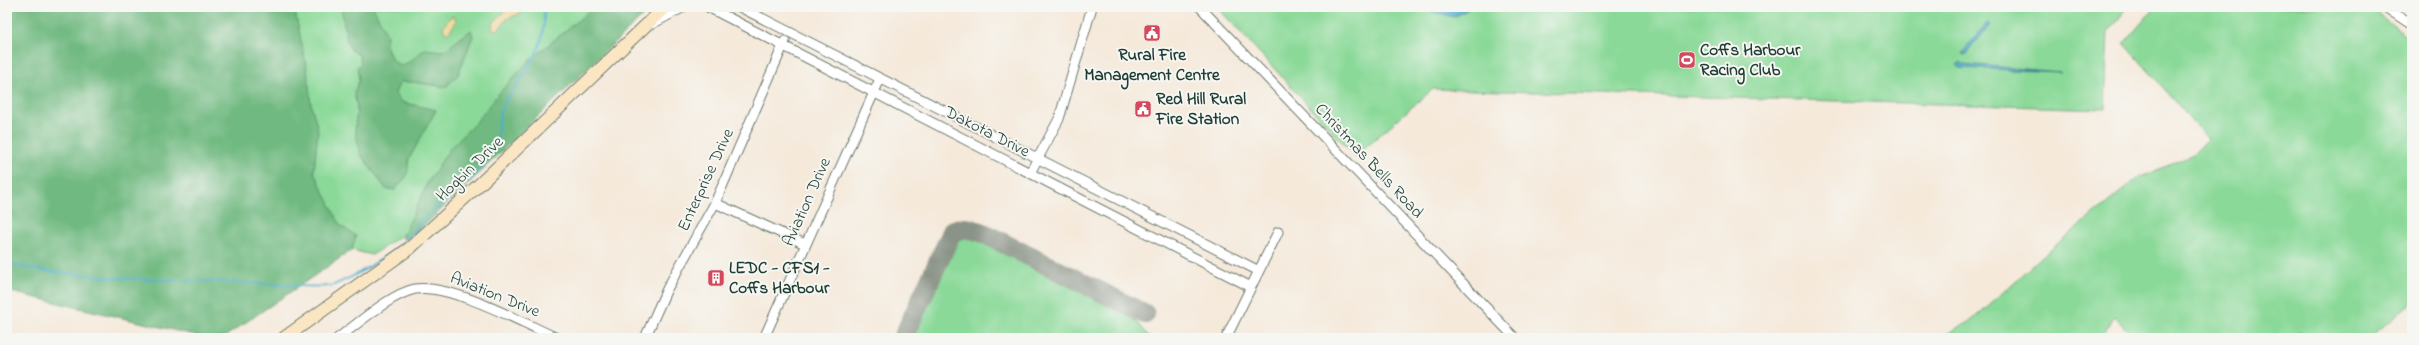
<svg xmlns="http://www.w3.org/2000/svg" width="2419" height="345" font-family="'Indie Flower',sans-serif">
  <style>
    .green { fill: #8ad998; stroke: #548b66 }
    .forest { fill: #6fb980; stroke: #477b5a }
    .sand { fill: #eeda9e; stroke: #868c69 }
    .water { fill: #4faccd; stroke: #377480 }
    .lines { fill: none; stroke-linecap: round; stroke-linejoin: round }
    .stream { stroke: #4faccd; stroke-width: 2 }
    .taxiway { stroke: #8a9387; stroke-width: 20 }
    .minor-casing { stroke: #6a796e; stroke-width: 11 }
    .secondary-casing { stroke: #6a796e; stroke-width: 14 }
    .minor { stroke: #fff; stroke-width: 9 }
    .secondary { stroke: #fbe6c3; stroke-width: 12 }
    .labels { text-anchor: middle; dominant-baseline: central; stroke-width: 4; stroke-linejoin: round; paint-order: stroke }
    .poi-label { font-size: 17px; font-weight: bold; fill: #1f3d34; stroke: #f6f6f2; text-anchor: start }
    .street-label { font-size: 17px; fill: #1f3d34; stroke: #f6f6f2 }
  </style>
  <rect width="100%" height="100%" fill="#f6f6f2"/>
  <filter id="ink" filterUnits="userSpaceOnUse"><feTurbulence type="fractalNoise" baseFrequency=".025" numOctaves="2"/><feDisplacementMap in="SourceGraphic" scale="8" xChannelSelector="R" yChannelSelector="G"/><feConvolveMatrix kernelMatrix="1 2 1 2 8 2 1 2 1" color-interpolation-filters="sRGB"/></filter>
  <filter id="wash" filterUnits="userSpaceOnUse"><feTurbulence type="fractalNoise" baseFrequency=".012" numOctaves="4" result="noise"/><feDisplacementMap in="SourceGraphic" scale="16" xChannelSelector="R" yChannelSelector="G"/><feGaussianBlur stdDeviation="0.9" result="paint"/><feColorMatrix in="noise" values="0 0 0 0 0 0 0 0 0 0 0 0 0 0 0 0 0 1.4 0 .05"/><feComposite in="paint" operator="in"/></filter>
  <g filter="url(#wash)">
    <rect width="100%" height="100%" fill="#f5e9da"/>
    <!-- green -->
    <path class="green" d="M276,7H615L427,212L399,237L372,255L352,250L299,199Z
      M1217,7H2128L2108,32L2105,109L1433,89L1355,156Z
      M2155,7H2369L2412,40V303L2369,338H2308L2298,332L2293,338H2135L2114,317L2101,338H1939L1972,320L2047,253L2135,180L2192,155L2208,139L2124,43Z
      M967,237L982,242L1130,316L1139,324L1150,338H912L951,246L955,241Z"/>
    <!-- forest -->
    <path class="forest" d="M7,7H294L307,69L311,104L318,130L314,172L340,225L356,236L352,250L223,338H207L7,291Z
      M341,7H373L387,35L386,45L392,60L400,66L409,62L425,49L444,51L471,30L473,36L458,75L446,87L412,82H400L395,93L401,102L436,110L409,159L407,176L395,190L386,189L361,155L355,130L357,107L354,93L359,80L357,67L361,64L359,55L351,50L347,41Z
      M594,7H652L425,225L408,238H402L428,182L451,147L477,121L500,92L529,61Z"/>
    <!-- sand -->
    <path class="sand" d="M509,7H520L521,13L507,19L498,30H493L492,24Z
      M451,16L455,17L456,22L449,32L445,33L443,27Z"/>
    <!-- water -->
    <path class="water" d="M1415,7H1472L1454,17Z
      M1987,23L1990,25L1966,54L1962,53Z
      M1960,62L1964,64L2061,72L1959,68L1957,65Z"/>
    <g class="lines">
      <!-- stream -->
      <path class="stream" d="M7,264C87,281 169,279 251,283C266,284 324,289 334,285C363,273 390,255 413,233C417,229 419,223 423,219C446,199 481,175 494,148C500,137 497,122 501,110C505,100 512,93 518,84C534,59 548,39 543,7"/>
      <!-- taxiway -->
      <path class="taxiway" d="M903,338L953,230L966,228L981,232L1145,314"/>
    </g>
  </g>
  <g filter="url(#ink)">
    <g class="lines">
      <defs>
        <path id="minor" d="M708,7L1251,287
          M740,7L1259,271
          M1200,7L1515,338
          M2385,7L2412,25
          M652,24L684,7
          M1030,173L1059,119L1092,7
          M715,203L805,244
          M338,338C359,323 391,294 415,289C450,283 523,323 557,338
          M645,338L667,289L715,203L785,41
          M764,338L880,79
          M1226,338L1278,232"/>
        <path id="secondary" d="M284,338L410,248L482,182L665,7"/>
      </defs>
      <!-- minor casing -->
      <use href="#minor" class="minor-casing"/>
      <!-- secondary casing -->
      <use href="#secondary" class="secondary-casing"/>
      <!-- minor -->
      <use href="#minor" class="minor"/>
      <!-- secondary -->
      <use href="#secondary" class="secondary"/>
    </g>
  </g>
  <!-- icons -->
  <defs>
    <symbol id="civic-square" viewBox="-11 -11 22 22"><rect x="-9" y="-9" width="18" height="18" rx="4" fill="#d1495b" stroke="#f6f6f2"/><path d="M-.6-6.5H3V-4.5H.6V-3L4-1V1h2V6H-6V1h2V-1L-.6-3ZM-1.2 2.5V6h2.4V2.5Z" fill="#fff"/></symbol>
    <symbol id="stadium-square" viewBox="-11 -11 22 22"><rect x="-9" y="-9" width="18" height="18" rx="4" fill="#d1495b" stroke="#f6f6f2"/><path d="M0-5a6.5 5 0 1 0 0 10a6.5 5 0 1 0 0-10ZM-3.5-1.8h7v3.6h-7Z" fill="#fff"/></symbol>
    <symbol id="building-square" viewBox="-11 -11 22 22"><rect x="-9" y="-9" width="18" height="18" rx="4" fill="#d1495b" stroke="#f6f6f2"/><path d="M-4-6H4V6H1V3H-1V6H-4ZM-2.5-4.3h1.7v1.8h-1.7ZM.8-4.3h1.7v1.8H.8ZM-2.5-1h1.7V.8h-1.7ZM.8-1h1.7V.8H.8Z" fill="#fff"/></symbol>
  </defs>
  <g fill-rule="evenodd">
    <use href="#civic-square" x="1142" y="23" width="20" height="20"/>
    <use href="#stadium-square" x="1677" y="50" width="20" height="20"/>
    <use href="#civic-square" x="1133" y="99" width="20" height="20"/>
    <use href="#building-square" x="706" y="268" width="20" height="20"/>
  </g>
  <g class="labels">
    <!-- poi labels -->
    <g class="poi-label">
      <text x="1700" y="50">Coffs Harbour<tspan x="1700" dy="20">Racing Club</tspan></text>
      <text x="1152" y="55" text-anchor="middle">Rural Fire<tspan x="1152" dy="20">Management Centre</tspan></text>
      <text x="1156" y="99">Red Hill Rural<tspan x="1156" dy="20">Fire Station</tspan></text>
      <text x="729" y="268">LEDC - CFS1 -<tspan x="729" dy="20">Coffs Harbour</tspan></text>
    </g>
    <!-- street labels -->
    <g class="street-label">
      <text transform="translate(987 132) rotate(27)">Dakota Drive</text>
      <text transform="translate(1369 161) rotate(47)">Christmas Bells Road</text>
      <text transform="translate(470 169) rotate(-44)">Hogbin Drive</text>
      <text transform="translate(706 180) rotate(-65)">Enterprise Drive</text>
      <text transform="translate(807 202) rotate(-66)">Aviation Drive</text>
      <text transform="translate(495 295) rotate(22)">Aviation Drive</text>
    </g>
  </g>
  <!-- margin -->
  <rect width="2419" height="345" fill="none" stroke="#f6f6f2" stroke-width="24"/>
</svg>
